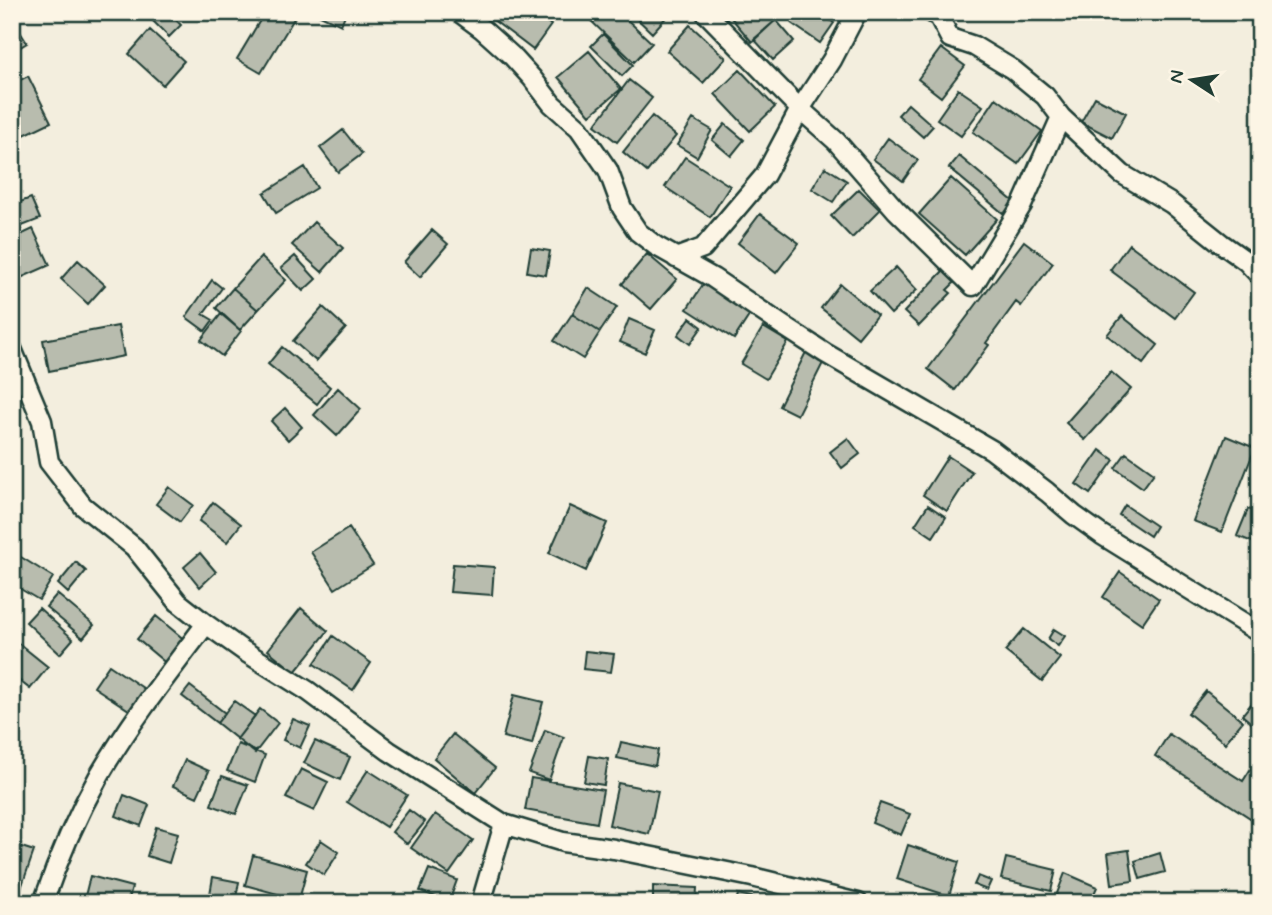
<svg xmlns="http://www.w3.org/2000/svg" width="1272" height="915" font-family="Mynerve,sans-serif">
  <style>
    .building { fill: #b8bcae; stroke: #1f3d34; stroke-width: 2 }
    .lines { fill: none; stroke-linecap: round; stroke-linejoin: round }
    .minor-casing { stroke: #1f3d34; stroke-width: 23 }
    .minor { stroke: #fcf5e5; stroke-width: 18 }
  </style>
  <rect width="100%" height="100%" fill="#f3eede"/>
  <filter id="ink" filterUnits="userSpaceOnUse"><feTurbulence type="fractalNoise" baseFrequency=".0143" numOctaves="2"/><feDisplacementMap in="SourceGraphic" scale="14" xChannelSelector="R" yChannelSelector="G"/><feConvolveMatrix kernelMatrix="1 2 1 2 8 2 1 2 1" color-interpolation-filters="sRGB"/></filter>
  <g filter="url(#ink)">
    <!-- building -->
    <path class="building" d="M12,12H23L12,19L27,43L12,52Z
      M154,12H168L181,25L169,37L149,17Z
      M265,12H298L261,73L237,59Z
      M314,12H346L341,25Z
      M497,12H534L551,25L533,50L492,19Z
      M597,12H619L652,43L634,62L590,20Z
      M630,12H671L652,33Z
      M726,12H769L776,20L752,42Z
      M798,12H819L834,23L820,43L791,23Z
      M776,20L794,41L773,60L754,39Z
      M690,25L726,58L703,83L667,51Z
      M150,30L184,61L163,85L129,54Z
      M603,34L633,65L622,76L591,46Z
      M941,48L965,66L941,97L918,79Z
      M589,51L621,89L590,115L558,77Z
      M740,70L775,107L750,131L715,94Z
      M28,76L51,122L20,137L12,122V84Z
      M629,80L652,98L617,142L595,125Z
      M958,89L983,106L961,136L937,119Z
      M1095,97L1126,113L1112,138L1081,122Z
      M996,98L1042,131L1018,164L973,132Z
      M908,104L933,126L923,137L898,115Z
      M652,116L676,136L647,172L623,152Z
      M693,119L712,130L697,157L677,145Z
      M725,124L744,140L731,156L712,140Z
      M343,130L362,154L338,172L320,148Z
      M888,138L918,160L903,181L873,159Z
      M959,156L1014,202L1004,214L949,168Z
      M685,157L730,186L710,217L665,187Z
      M305,167L317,188L276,213L264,193Z
      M825,167L847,181L833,202L812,189Z
      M951,178L997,219L965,255L919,214Z
      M12,183L18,198L12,200Z
      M859,189L880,210L852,238L831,216Z
      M31,198L40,219L12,230V205Z
      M760,214L799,243L776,273L738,243Z
      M314,222L343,248L322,272L292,245Z
      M33,229L50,265L16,280L12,272V239Z
      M432,230L448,244L420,277L404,262Z
      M1024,241L1053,263L1021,306L1016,302L986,343L989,345L955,390L928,369Z
      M1129,244L1194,292L1175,318L1110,270Z
      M531,248L550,251L546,275L527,272Z
      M647,254L677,279L651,309L622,284Z
      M295,256L316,279L303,291L281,268Z
      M261,257L286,280L258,310L233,288Z
      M78,260L105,285L88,304L61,279Z
      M896,267L917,290L891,314L870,291Z
      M943,271L955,282L947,290L951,293L919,326L904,312Z
      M212,280L222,288L203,314L213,320L205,331L186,317Z
      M704,283L751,313L734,339L687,309Z
      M840,284L877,315L858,338L821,308Z
      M233,288L258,310L240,330L216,308Z
      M588,288L617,307L600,332L572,314Z
      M323,307L346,328L316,361L293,341Z
      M221,314L241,331L222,356L201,340Z
      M572,314L600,332L583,359L554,341Z
      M1122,316L1158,345L1143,364L1107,335Z
      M690,318L702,327L690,344L678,335Z
      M629,319L655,330L645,353L620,342Z
      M118,326L124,356L49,371L43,340Z
      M763,327L788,342L766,379L741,364Z
      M282,347L330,387L317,404L268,364Z
      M807,350L825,359L797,415L779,406Z
      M1111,372L1131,389L1085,440L1066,423Z
      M338,388L361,409L337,436L314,415Z
      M285,408L302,427L288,440L271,421Z
      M1226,436L1255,448L1222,532L1193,521Z
      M848,438L860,454L842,468L830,452Z
      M1100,450L1114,460L1090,494L1076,484Z
      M1126,453L1154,473L1143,488L1115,468Z
      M948,456L972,472L947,511L923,495Z
      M169,487L193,505L180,522L156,504Z
      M213,502L241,524L227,542L199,521Z
      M928,505L946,517L933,537L915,525Z
      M1125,505L1156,526L1150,536L1119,515Z
      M570,506L607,523L586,571L549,553Z
      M1248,509L1260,513V545L1237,536Z
      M349,528L373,565L335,589L311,552Z
      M200,553L216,572L200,587L184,567Z
      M16,554L53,577L39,600L12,584V560Z
      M76,562L86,571L68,593L58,584Z
      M453,564L494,567L492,595L450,592Z
      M1120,572L1159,599L1142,624L1103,597Z
      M57,594L94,625L83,638L46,607Z
      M39,608L73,639L60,654L26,622Z
      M301,608L328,631L295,672L268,650Z
      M156,616L187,642L168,665L137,639Z
      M1024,629L1060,658L1042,681L1005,651Z
      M1054,629L1065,636L1058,646L1048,639Z
      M333,636L371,663L353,690L314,664Z
      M12,638L48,667L30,689L12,675Z
      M585,651L614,654L611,672L583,669Z
      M109,665L146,690L132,712L94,687Z
      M190,686L225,713L217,723L182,696Z
      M1206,691L1243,721L1225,743L1188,713Z
      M1260,693V720L1255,726L1242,715Z
      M514,695L543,702L532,744L503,737Z
      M234,701L255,716L237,739L217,723Z
      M260,709L278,723L255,753L237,739Z
      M293,719L310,726L300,748L283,740Z
      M545,730L564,737L549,780L529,773Z
      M453,734L495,768L475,793L434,758Z
      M1169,734L1243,781L1255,762L1260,765V820L1258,823L1155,756Z
      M315,741L350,757L340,780L304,763Z
      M621,742L658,750L655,766L617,758Z
      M238,744L265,755L255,782L227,771Z
      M589,756L608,759L604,785L584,782Z
      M185,760L209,771L197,797L173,786Z
      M301,769L328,782L314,811L286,798Z
      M368,770L407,795L386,827L347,802Z
      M222,776L248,785L236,814L211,805Z
      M531,778L603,790L597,823L525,810Z
      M618,783L658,791L649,834L609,825Z
      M124,795L149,805L141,826L116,816Z
      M880,803L910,814L901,835L872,823Z
      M409,810L425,822L407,844L392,832Z
      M435,814L473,840L449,874L411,848Z
      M156,827L178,833L169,863L147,856Z
      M321,840L339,852L324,875L306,863Z
      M12,844L34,851L19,894L12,891Z
      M908,845L959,862L949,896L897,879Z
      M1129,850L1133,881L1112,884L1108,853Z
      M1160,853L1165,872L1140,879L1135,861Z
      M253,855L307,870L299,900L245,885Z
      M1006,858L1056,870L1051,891L1001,879Z
      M429,869L457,880L449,902L420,891Z
      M1065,873L1097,887L1090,903H1070L1056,896Z
      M90,876L132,887L128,903H93L84,900Z
      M978,876L991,881L987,890L974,885Z
      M213,877L239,882L235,903L209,900Z
      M653,886L697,888L696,903H653Z
      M738,894L778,903H736Z"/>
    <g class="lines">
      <defs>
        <path id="minor" d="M459,12L482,29L512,56L532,78L552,104L579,128L608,170L622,208L638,232L656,246L713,278L782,325L825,353L992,450L1047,492L1074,515L1102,535L1260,633
          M705,12L800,109L836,141L896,210L973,286L1022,205L1061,117
          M931,12L939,17L950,38L974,46L1012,69L1045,96L1061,117L1122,174L1172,204L1222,244L1246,261L1260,276
          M676,258L703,248L765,175L800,109L832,60L857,12
          M12,349L42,421L49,462L83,506L134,547L178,602L206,624L244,651L308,691L389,751L504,824L563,842L614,849L752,877L858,903
          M43,903C58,859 77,815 100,774C131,721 169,673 206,624
          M481,903L504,824"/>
      </defs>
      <!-- minor casing -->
      <use href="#minor" class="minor-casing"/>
      <!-- minor -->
      <use href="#minor" class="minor"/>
    </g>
  </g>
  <!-- margin -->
  <rect width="1272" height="915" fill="none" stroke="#fcf5e5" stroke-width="42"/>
  <rect x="21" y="21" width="1230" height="873" fill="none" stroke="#1f3d34" stroke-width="2.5" filter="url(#ink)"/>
  <!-- north arrow -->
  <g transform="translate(1192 80) rotate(282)" stroke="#fcf5e5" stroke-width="5" paint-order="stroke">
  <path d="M0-5L12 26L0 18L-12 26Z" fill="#1f3d34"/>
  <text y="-10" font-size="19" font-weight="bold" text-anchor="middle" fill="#1f3d34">N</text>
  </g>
</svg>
